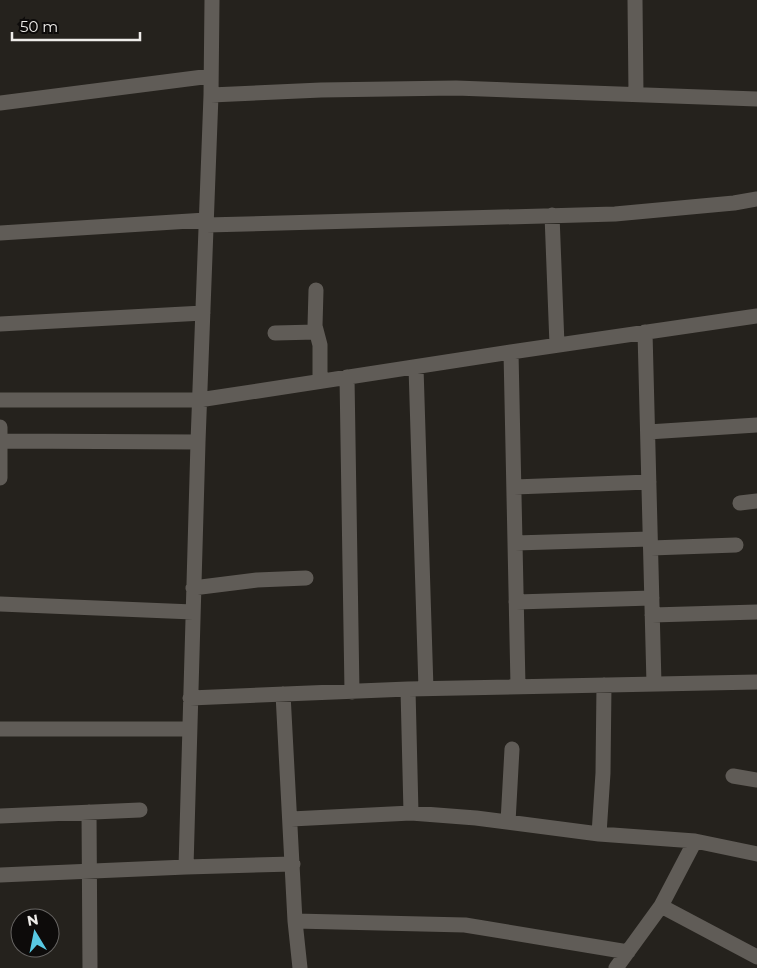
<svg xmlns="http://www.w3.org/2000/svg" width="757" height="968" font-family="Montserrat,sans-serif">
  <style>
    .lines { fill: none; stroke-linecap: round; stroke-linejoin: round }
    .street { stroke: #605c57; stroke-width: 15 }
  </style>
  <rect width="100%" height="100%" fill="#25221d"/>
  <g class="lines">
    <!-- street -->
    <path class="street" d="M635,0L636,94
      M211,95L321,90L456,88L757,99
      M0,103L211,76
      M552,215L557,345
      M206,225L615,214L734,203L757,199
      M0,233L206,220
      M316,290L315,326L320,345V381
      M0,324L203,313
      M645,332L654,684
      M275,333L316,332
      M511,352L518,686
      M416,367L426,689
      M347,377L352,692
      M0,400H199L511,352L757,316
      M0,427V478
      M648,432L757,425
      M0,441L198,442
      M514,487L649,482
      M740,503L757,501
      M515,543L650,539
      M651,548L736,545
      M193,588L257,580L306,578
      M516,602L652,598
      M0,604L193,612
      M652,615L757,612
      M408,689L411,813
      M283,694L295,921L300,968
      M190,698L408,689L757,682
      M0,729H189
      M733,776L757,780
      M89,812L90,968
      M0,816L140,810
      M291,819L411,813L476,818L599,834L695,841L757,854
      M508,822L512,749
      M599,834L603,773L604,685
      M186,867L198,442L211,95L212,0
      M0,875L186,867L293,864
      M661,906L757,957
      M295,921L465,925L628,952
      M616,968L661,906L695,841"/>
  </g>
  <!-- north arrow -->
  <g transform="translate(35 933) rotate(350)"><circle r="24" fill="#0d0b0a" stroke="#676563"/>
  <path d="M0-4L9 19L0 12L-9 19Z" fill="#58c9e3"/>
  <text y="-8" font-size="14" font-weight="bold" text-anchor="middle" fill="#eeece9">N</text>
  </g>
  <!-- scale -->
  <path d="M12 32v8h128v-8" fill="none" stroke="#eeece9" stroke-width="2.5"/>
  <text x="20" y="32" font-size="15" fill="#eeece9" stroke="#0d0b0a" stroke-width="4" paint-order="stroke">50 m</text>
</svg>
